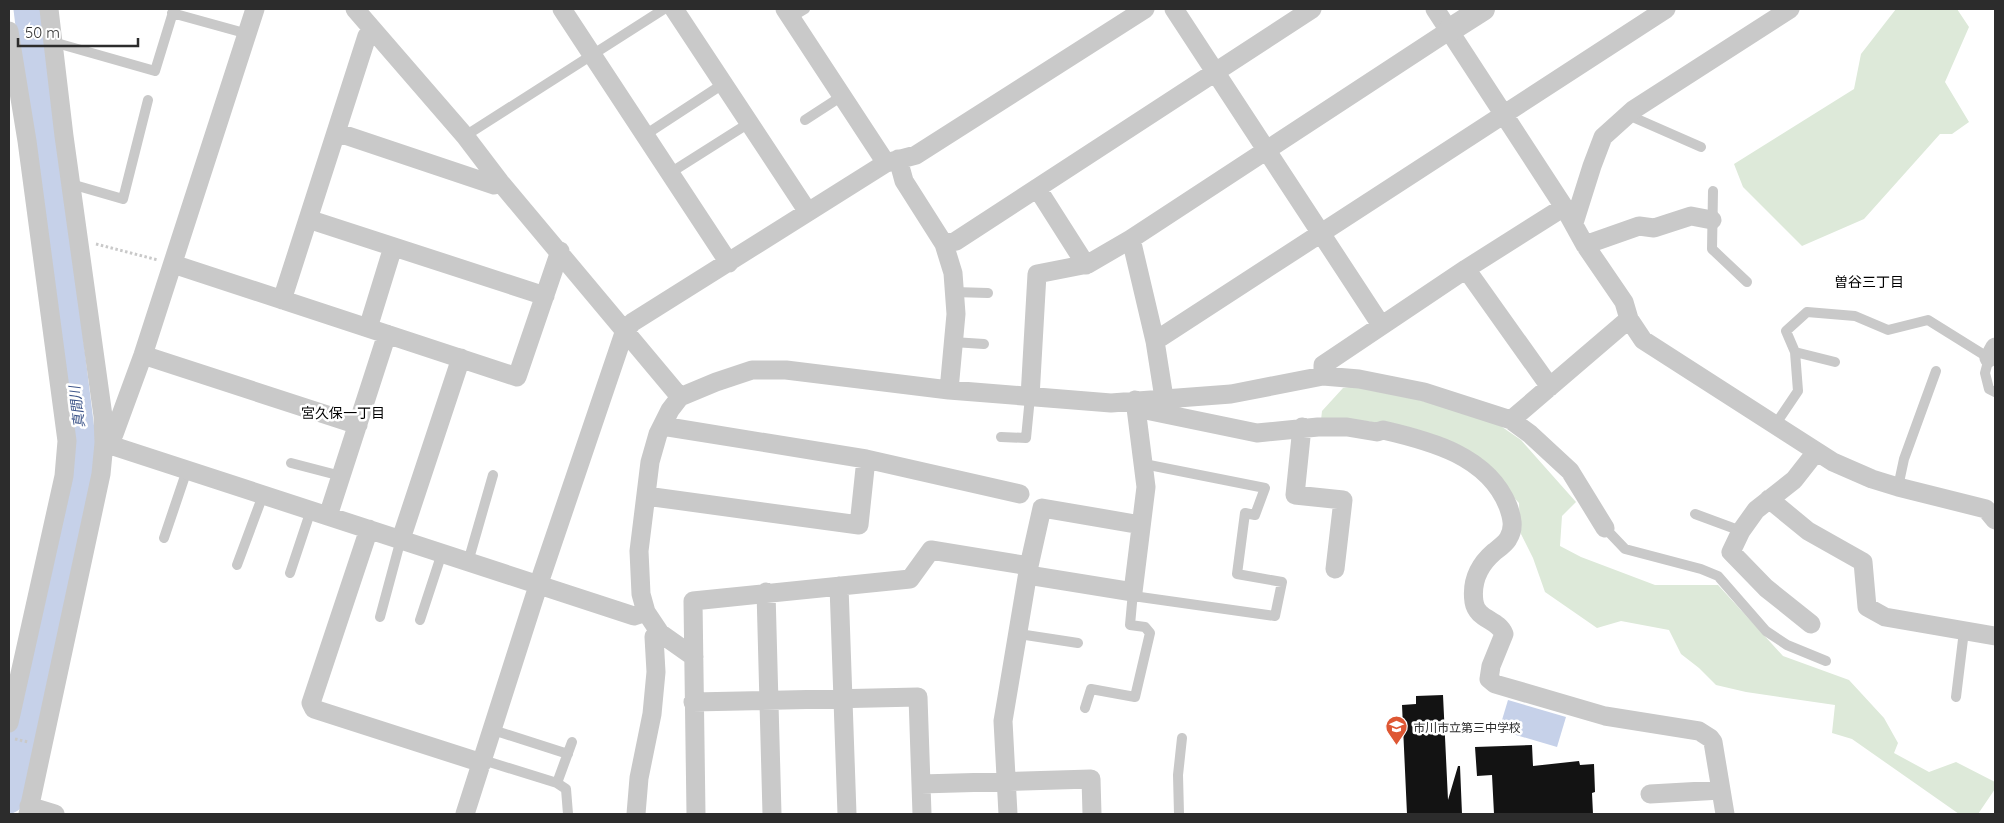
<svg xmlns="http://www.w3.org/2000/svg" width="2004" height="823" font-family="Quicksand,'Noto Sans JP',sans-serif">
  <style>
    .green { fill: #dde9d9 }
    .water { fill: #c6d1e9 }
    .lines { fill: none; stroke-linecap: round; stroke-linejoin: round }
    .river { stroke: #c6d1e9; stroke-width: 29 }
    .building { fill: #131313 }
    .path { stroke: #c9c9c9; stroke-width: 3; stroke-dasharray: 2.5 2.5; stroke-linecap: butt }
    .service { stroke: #c9c9c9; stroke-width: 10 }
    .minor { stroke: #c9c9c9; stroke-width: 19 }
    .tertiary { stroke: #c9c9c9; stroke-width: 24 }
    .labels { text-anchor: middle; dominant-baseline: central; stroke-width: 5; stroke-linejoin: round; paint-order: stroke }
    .poi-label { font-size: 12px; fill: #2c2c2c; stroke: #fff; text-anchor: start }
    .neighbourhood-label { font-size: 14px; fill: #000; stroke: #fff }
    .water-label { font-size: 14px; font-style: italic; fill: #3e568a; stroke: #fff }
  </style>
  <rect width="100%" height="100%" fill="#fff"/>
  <!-- green -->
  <path class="green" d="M1896,9H1957L1969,27L1945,82L1969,122L1952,134H1940L1864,219L1802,246L1743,187L1734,164L1854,89L1861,54Z
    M1364,385L1492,420L1521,440L1576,502L1562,516L1560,546L1581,557L1655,585H1718L1783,656L1849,680L1884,718L1898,743L1894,753L1929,772L1956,762L1995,782V789L1978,814H1959L1852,739L1832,733L1835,705L1746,692L1716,685L1699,668L1681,654L1669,630L1621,621L1597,628L1545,592L1533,558L1520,532L1519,503L1472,454L1368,421L1321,420L1322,411L1343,388Z"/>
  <!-- water -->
  <path class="water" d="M1508,700L1566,717L1557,747L1499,730Z"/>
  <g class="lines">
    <!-- river -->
    <path class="river" d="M9,799L84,463L28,9"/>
  </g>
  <!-- building -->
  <path class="building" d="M1443,695L1448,800L1458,766H1460L1462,814H1407L1402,705L1416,704V696Z
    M1532,745L1533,766L1579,761L1580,765L1594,764L1595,792L1592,793L1593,814H1494L1492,775L1477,776L1475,747Z"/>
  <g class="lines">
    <!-- path -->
    <path class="path" d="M96,244L158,260
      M15,739L28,742"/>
    <!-- service -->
    <path class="service" d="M172,13L248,34
      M790,18L805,9
      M53,42L155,71L174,9
      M1628,115L1701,147
      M805,120L842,96
      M645,135L723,84
      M465,136L664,9
      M670,173L749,123
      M71,184L123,199L148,100
      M1713,191L1712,249L1747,282
      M954,292L988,293
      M953,342L984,344
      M1795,352L1835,362
      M1775,425L1798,391L1795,352L1786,331L1807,312L1855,316L1888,330L1928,320L1989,358L1985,373L1989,389L1995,392
      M1001,437L1026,438L1030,397
      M291,463L341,476
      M1898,487L1904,459L1936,371
      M1695,514L1741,531
      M1605,528L1625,549L1701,569L1718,576L1766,631L1787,645L1826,661
      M164,538L187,470
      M468,562L493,475
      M237,565L263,495
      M290,573L311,510
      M1133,596L1275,616L1282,582L1237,574L1245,513L1255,515L1265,488L1144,464
      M380,617L401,539
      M420,620L442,553
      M1019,634L1078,643
      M1956,697L1964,631
      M1085,708L1091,689L1135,697L1150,633L1145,627L1130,625L1133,592
      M493,730L568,754
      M483,760L557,783L566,789L568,814
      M557,783L572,742
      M1179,814L1178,775L1182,738"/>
    <!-- minor -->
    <path class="minor" d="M255,9L143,355L114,434L104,443L634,616L646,612
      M355,9L465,136L500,182L680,397
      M562,9L729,263
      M674,9L808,212
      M785,9L886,163
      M1174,9L1381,325
      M1435,9L1564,207L1585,245L1624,302L1629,319L1643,340L1833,462L1872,479L1898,487L1986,509L1995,520
      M9,31L27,141L67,441L64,476L9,723
      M336,132L494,185L500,182
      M898,159L904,181L944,244L953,273L956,314L949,390
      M1037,188L1086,265
      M308,219L545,296
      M1574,223L1592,166L1603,137L1633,110L1790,9
      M1131,239L1155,341L1164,398
      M944,244L956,241L1312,9
      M1585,245L1639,226L1654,228L1691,216L1712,220
      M173,264L517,377L560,251
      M1466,269L1550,387
      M282,300L367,36L373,31
      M368,328L393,247
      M1155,341L1666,9
      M143,355L358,425
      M1989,358L1995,347
      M1323,376V365L1466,269L1564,207
      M1030,397L1037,274L1088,264L1131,239L1450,30
      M1136,408L1257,433L1318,427H1347L1377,432L1383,430C1431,441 1488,456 1508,506C1512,517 1515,528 1508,539C1505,544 1499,548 1494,552C1479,565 1471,581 1474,602C1477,620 1498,619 1504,634L1491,666L1489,679L1495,684L1605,716L1699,731L1710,738L1713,742L1725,814
      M1511,420L1629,319
      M662,426L866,459L1020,494
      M1302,427L1295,495L1343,500L1335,569
      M646,496L859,525L866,459
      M1769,499L1808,531L1863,562L1867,607L1885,617L1995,636
      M328,516L387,334
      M369,529L311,703L314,709L482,763
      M401,539L461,358
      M1028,575L1133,592L1146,487L1135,400
      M839,586L847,814
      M766,592L772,814
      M1811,624L1766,588L1731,552L1741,531L1756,510L1794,480L1816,452
      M694,657L660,633L646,612L641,594L639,551L650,462L658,434L670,410L680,397L716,382L752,370H786L949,390L1111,403L1231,394L1323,376L1359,379L1424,392L1511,420L1530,434L1570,471L1605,528
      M693,702L918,697L922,814
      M921,784L1091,779L1092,814
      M1650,794L1721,790
      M29,806L55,814
      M28,814L101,474L104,443L103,416L64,136L49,9
      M465,814L538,586L625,330L633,322L886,163L916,155L1145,9
      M636,814L639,778L652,714L656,672L654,637L660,633
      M696,814L693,601L910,579L931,550L1029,566
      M1008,814L1003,721L1029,566L1042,508L1141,525"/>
    <!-- tertiary -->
    <path class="tertiary" d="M1450,30L1483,9"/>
  </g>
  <!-- icons -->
  <defs>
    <symbol id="school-pin" viewBox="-11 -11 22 30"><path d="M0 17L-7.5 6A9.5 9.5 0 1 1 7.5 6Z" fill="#de5733" stroke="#fff"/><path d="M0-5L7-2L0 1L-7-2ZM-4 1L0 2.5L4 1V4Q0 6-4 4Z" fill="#fff"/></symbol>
  </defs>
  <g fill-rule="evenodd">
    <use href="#school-pin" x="1384" y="714" width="25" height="34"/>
  </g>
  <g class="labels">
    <!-- poi labels -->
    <g class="poi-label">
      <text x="1413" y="727">市川市立第三中学校</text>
    </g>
    <!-- neighbourhood labels -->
    <g class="neighbourhood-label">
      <text x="1869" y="282">曽谷三丁目</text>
      <text x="343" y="413">宮久保一丁目</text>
    </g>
    <!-- water labels -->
    <g class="water-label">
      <text transform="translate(77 407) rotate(-97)">真間川</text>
    </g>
  </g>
  <!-- border -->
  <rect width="2004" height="823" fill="none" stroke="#2c2c2c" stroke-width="20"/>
  <!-- scale -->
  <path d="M18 38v8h120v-8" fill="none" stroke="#2c2c2c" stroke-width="2.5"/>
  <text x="25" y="38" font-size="15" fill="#2c2c2c" stroke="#ffffff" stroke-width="4" paint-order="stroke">50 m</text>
</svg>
